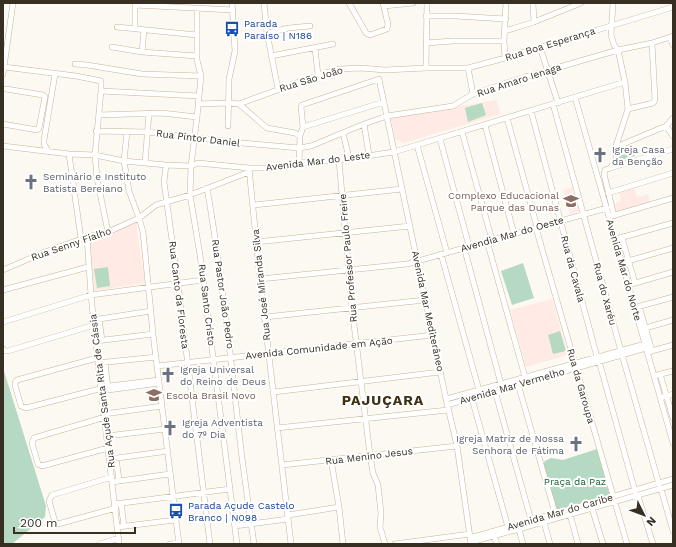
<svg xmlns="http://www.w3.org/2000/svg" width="676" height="547" font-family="'Work Sans',sans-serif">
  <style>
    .education { fill: #ffeae5 }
    .green { fill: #b5d9c2 }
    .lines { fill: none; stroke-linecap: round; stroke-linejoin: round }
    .minor-casing { stroke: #c7b595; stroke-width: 6 }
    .minor { stroke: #fff; stroke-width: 5 }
    .labels { text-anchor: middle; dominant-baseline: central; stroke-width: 4; stroke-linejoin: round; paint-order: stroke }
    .transit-label { font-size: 10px; fill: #164399; stroke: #fff; text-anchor: start }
    .street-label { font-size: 10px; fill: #362f22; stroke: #fff }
    .worship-label { font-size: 10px; fill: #5b616d; stroke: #fff; text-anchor: start }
    .education-label { font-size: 10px; fill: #785e54; stroke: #fff; text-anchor: end }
    .park-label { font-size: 10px; fill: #1d613d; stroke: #fff }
    .district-label { font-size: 14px; font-weight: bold; letter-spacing: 1px; fill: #3e2f12; stroke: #fff }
  </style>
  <rect width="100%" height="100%" fill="#fcf9f2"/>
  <!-- education -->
  <path class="education" d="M497,100L500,114L404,143L395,139L391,118Z
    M572,187L579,211L570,214L563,190Z
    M634,188L637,197L648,194L650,203L617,212L614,204L621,201L619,192Z
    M136,222L145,283L94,291L90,238Z
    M552,299L568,355L526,367L510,310Z"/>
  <!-- green -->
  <path class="green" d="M482,103L486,115L468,122L465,108Z
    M632,145L635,156L618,161L616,150Z
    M523,263L534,298L512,305L501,271Z
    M108,267L110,286L97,288L94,269Z
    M560,331L566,351L553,354L548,335Z
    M3,368L46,506L45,517L12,544H3Z
    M597,449L610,496L557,510L543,464L545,461L551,458L563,460Z"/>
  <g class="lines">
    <defs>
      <path id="minor" d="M264,3L267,33L278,89
        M349,3L366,33L370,35L387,29L388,24L383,3
        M533,3L534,22
        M135,5L233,10
        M384,6L413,3
        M197,9V60L201,76L197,117L191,166L190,195L200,255L237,544
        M426,16H455L506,19
        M117,27L197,35
        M135,29V3
        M505,31L534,22L581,3
        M267,33L289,28L310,26
        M670,37L673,45
        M426,43L453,41H504
        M112,47L142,52L197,56
        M540,47L558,103
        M315,48L318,75
        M142,52L144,30
        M271,56L333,44
        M505,58L504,41L506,3
        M75,64L87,65L142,74L201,76
        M4,67L76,76L101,81V91L95,155L97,178L108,232
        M426,68L427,3
        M468,68L473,94
        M3,74L13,3
        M101,91L199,96
        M575,97L673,443
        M198,104L229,103L239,104L318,75L340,69L360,68L385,70L426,68H468L505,58L673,7
        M239,104L267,128L295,133L300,136
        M553,104L621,351L659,484
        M628,109L653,103L655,100L652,43
        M531,111L597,357
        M99,115L162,113L197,117
        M507,118L537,227
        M3,124L37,130L39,128L45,97L43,95L6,89
        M364,124L369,155
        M485,125L514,234
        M228,126L229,79L235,51L232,3
        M666,126L673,136
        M303,127L384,102
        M96,131L148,132L242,143L299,148L311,146L364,124L387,116L453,106L473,94L525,77L618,50L652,43L673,36
        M127,132L124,161L129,191L139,218L143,232L153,334L179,544
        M462,132L492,240
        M343,133L349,158
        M440,139L469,246
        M417,145L447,253
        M3,146L69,154L95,155L124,161L166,165L191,166L198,163L249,168H268L299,163L339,160L394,152L625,82
        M616,147L666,126L673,118
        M48,151L44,144V140L55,74
        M69,154L81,239
        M339,160L352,308L370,455L373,473L378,485L381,513L380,527L385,544
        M145,163L149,113
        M299,163L300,136L303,127L301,107L302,105L379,79L446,399L457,446L471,544
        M166,165L164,182L178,284L210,544
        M249,168L260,279L291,544
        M610,168L617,159L615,149L628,109L625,82L618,50L614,45L611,35L613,3
        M207,188C221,269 230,351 239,432C243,470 249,507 254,544
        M608,193L673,173
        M253,205L402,189
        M612,216L673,198
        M614,216L604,174L605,170L610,168L673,149
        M536,228L627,544
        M87,237L91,295L98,363L119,544
        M622,238L635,283
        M616,239L673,223
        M487,241L525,377
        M256,242L410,226
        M464,247L501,384
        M441,254L479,390
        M628,261L673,248
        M3,270L45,252L87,237L108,232L139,218L156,205L190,195L249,172
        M260,279L407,264L607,208
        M632,284L673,272
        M3,290L88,267
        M639,306L652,351
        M637,307L673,297
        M265,317L425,300
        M99,319L102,340
        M93,320L151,311
        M3,322L91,295L203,280
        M642,329L673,320
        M96,341L153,334
        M3,349L4,351H8L94,325
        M648,352L673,345
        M97,358L17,380L15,383V385L21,406L26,408L99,389L101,387L159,380
        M599,361L635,491
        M105,362L108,389
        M98,363L156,357
        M157,366L433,335
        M660,374L673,418
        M657,375L673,371
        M518,384L555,513
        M100,389L101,391L159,383
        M495,391L531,520
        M274,392L440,372
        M663,397L673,394
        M446,399L645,344
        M472,399L508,527
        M447,405L646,348
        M104,414L162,406
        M105,417L34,438L32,443L38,464L42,466L108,448
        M277,428L448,410
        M107,436L165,429
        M116,458L119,480
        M110,459L168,451
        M331,460L339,507L343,544
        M282,465L457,446
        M112,477L52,495L49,501L55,522L58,524L116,508
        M112,482L170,474
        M661,489L673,531
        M638,496L653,544
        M121,503L124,526
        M115,504L230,489
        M592,508L603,544
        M570,514L578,544
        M288,515L339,507
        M544,522L550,544
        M235,526L288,519
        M118,527L175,520
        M519,529L523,544
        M494,536L497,544
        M470,538L673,479
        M471,542L519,529L673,485
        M100,544L119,538
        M170,544L178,543
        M395,544L470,534"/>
    </defs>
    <!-- minor casing -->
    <use href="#minor" class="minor-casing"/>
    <!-- minor -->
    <use href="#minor" class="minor"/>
  </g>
  <!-- icons -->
  <defs>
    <symbol id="bus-bare" viewBox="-9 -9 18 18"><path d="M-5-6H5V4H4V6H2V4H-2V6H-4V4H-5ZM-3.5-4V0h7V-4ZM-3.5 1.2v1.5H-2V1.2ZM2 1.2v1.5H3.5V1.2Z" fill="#1a4fb4" stroke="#fff" stroke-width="2.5" paint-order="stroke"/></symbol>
    <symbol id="church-bare" viewBox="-9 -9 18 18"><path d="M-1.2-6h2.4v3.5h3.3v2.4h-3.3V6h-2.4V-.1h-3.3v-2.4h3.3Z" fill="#6b7280" stroke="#fff" stroke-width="2.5" paint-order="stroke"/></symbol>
    <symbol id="school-bare" viewBox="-9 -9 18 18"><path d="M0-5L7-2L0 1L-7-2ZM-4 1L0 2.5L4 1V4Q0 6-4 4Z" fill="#8d6e63" stroke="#fff" stroke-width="2.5" paint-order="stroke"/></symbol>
  </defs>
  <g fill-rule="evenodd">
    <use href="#bus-bare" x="221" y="18" width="22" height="22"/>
    <use href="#church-bare" x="589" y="144" width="22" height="22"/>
    <use href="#church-bare" x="20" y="171" width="22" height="22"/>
    <use href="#school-bare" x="560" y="190" width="22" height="22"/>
    <use href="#church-bare" x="157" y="364" width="22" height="22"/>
    <use href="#school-bare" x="143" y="384" width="22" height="22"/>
    <use href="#church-bare" x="159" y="417" width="22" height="22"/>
    <use href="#church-bare" x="565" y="433" width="22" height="22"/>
    <use href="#bus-bare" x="165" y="500" width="22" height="22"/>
  </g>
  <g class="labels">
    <!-- transit labels -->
    <g class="transit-label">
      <text x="244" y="23">Parada<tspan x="244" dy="12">Paraíso | N186</tspan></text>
      <text x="188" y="505">Parada Açude Castelo<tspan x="188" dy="12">Branco | N098</tspan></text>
    </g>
    <!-- street labels -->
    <g class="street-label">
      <text transform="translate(550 44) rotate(-17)">Rua Boa Esperança</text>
      <text transform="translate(311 79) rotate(-17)">Rua São João</text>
      <text transform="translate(519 80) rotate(-18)">Rua Amaro Ienaga</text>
      <text transform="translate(198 138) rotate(7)">Rua Pintor Daniel</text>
      <text transform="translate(318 161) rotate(-7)">Avenida Mar do Leste</text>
      <text transform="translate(512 234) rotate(-16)">Avendia Mar do Oeste</text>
      <text transform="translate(71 244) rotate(-19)">Rua Senny Fialho</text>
      <text transform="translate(348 258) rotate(-95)">Rua Professor Paulo Freire</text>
      <text transform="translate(573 269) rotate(75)">Rua da Cavala</text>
      <text transform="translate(624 270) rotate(74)">Avenida Mar do Norte</text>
      <text transform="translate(261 285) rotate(-96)">Rua José Miranda Silva</text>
      <text transform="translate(223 294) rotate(82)">Rua Pastor João Pedro</text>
      <text transform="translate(605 294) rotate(75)">Rua do Xaréu</text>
      <text transform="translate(179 295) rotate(83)">Rua Canto da Floresta</text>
      <text transform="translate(207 305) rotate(83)">Rua Santo Cristo</text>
      <text transform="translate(428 311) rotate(78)">Avenida Mar Mediterâneo</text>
      <text transform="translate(319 348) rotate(-6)">Avenida Comunidade em Ação</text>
      <text transform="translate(512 386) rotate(-16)">Avenida Mar Vermelho</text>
      <text transform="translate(581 386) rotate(74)">Rua da Garoupa</text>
      <text transform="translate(102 391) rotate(-97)">Rua Açude Santa Rita de Cássia</text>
      <text transform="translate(369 456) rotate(-7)">Rua Menino Jesus</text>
      <text transform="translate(560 512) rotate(-16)">Avenida Mar do Caribe</text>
    </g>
    <!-- worship labels -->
    <g class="worship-label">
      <text x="612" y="149">Igreja Casa<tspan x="612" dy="12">da Benção</tspan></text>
      <text x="43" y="176">Seminário e Instituto<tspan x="43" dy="12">Batista Bereiano</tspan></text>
      <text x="180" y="369">Igreja Universal<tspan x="180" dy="12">do Reino de Deus</tspan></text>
      <text x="182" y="422">Igreja Adventista<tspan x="182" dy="12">do 7º Dia</tspan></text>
      <text x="564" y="438" text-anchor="end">Igreja Matriz de Nossa<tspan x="564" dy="12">Senhora de Fátima</tspan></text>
    </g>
    <!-- education labels -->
    <g class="education-label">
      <text x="559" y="195">Complexo Educacional<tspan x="559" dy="12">Parque das Dunas</tspan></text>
      <text x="166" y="395" text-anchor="start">Escola Brasil Novo</text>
    </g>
    <!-- park labels -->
    <g class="park-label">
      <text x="575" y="481">Praça da Paz</text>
    </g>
    <!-- district labels -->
    <g class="district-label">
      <text x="383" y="400">PAJUÇARA</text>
    </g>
  </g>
  <!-- border -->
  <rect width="676" height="547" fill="none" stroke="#362f22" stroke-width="8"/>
  <!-- north arrow -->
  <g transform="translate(644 515) rotate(132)" stroke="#ffffff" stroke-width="3" paint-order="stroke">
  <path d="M0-3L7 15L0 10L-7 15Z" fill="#362f22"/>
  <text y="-6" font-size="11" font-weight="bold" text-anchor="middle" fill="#362f22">N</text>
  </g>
  <!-- scale -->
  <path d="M14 527v6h121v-6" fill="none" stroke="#362f22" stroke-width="2"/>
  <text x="20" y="527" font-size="12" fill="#362f22" stroke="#ffffff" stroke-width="3" paint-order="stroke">200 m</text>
</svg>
